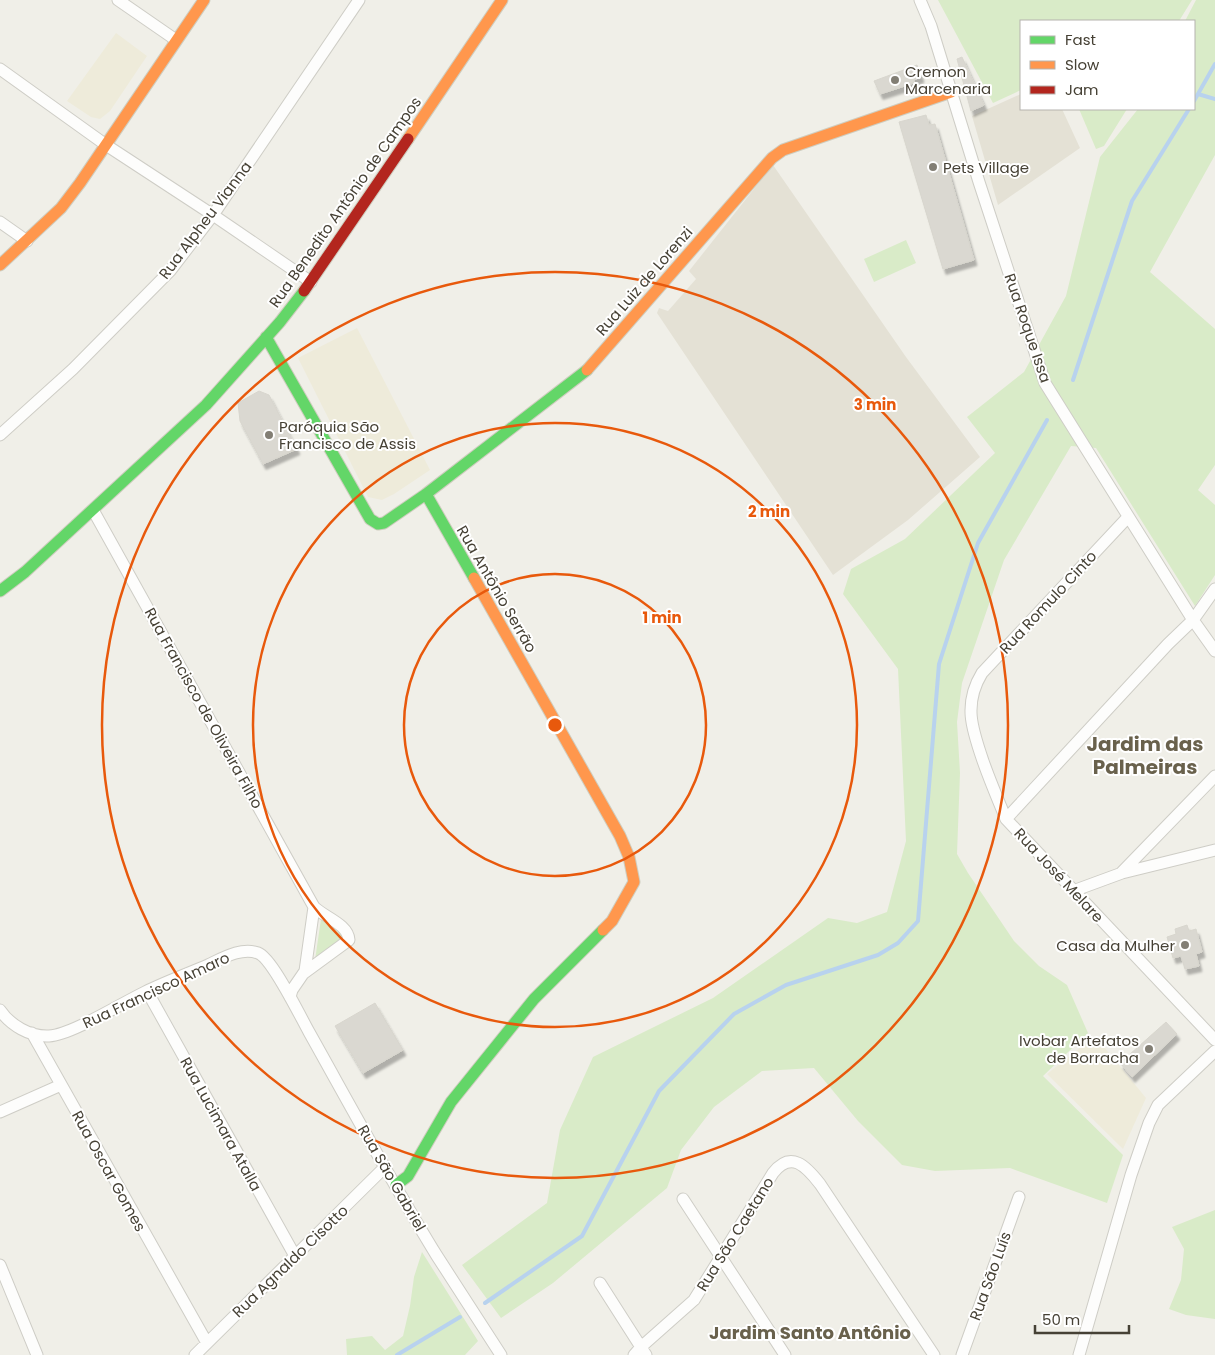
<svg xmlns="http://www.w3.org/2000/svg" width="1215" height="1355" font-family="Poppins,sans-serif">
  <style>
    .residential { fill: #e4e1d5 }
    .education { fill: #eeebda }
    .green { fill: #d9ebc8 }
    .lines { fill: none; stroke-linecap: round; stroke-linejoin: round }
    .stream { stroke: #b8d2ee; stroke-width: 4 }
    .building { fill: #dad8d1; stroke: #d8d6ce; filter: url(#shadow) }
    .street-casing { stroke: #cecdc6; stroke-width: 13 }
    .fast-casing { stroke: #cfcdbf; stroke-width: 13 }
    .slow-casing { stroke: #cfcdbf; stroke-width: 13 }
    .jam-casing { stroke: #cfcdbf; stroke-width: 13 }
    .street { stroke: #fdfdfc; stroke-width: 11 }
    .fast { stroke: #63d668; stroke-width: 11 }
    .slow { stroke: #ff974d; stroke-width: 11 }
    .jam { stroke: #b3261e; stroke-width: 11 }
    .ring { fill: none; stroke: #e8590c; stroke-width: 2.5 }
    .poi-dot { fill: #827e74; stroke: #fff; stroke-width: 2 }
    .labels { text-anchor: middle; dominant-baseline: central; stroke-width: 4; stroke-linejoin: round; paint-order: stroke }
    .poi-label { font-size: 15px; fill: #464135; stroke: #fff; text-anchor: start }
    .street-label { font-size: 15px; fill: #464135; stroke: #fff }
    .quarter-label { font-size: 18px; font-weight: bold; fill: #69614c; stroke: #fff }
    .district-label { font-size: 20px; font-weight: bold; fill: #69614c; stroke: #fff }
    .centre { fill: #e8590c; stroke: #fff; stroke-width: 2.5 }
    .ring-label { font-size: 15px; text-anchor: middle; font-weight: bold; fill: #e8590c; stroke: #fff; stroke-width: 4; stroke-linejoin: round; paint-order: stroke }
  </style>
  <defs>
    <filter id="shadow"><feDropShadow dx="3" dy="5.5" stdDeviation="1" flood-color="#0004"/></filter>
  </defs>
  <rect width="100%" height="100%" fill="#f0efe8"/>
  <!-- residential -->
  <path class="residential" d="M1021,94V109H1062L1080,148L998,205L972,116Z
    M773,165L906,357L980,457L908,520L833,575L657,313L659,308L668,311L696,279L689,271Z"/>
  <!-- education -->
  <path class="education" d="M116,33L147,56L110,111L100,119L91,117L67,101Z
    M357,328L430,470L394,494L382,500L368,497L298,358Z
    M1095,1036L1146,1098L1123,1149L1047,1074Z"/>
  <!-- green -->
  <path class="green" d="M938,0H1192L1179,21H1021V90L993,103Z
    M1196,0H1215V155L1150,272L1215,329V465L1198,490L1215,505V575L1195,606L1096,448L1071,446L1004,560L962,683L957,722L960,773L957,854L968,873L1014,941L1039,966L1067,985L1088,1033L1043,1076L1123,1155L1107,1203L1010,1168L935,1171L902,1165L858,1121L814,1068L762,1071L714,1107L681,1150L667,1188L553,1283L501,1318L462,1265L547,1203L560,1130L593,1057L713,998L828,918L857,923L887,912L906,841L898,669L843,594L851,569L905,539L995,453L967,417L1024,372L1066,296L1100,157L1138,109H1194V21H1185Z
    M1079,109H1127L1104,146L1096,149Z
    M906,240L916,263L874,282L864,259Z
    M321,919L346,938L315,960Z
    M1215,1210V1319L1186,1315L1169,1309L1181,1280L1184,1249L1172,1227Z
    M422,1252L478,1341L465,1355H347L346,1339L372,1336L385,1350L403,1336L410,1306L414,1277Z"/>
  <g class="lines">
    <!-- stream -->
    <path class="stream" d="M1198,94L1215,99
      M1194,101L1215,64
      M1073,380L1132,201L1189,109
      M485,1303L582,1236L659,1091L734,1014L786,985L878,955L898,943L918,921L939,664L978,543L1047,420
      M397,1355L460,1317"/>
  </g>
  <!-- building -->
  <path class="building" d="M962,57L984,105L971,111L957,59Z
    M917,65L921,77L914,80V83L880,94L874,81Z
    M926,115L929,125L935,124L974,260L943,269L899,122Z
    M259,391L269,395L297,449L263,464L240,421L238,403Z
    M1187,925L1189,931L1196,929L1202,952L1196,954L1199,966L1185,969L1181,956L1173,958L1167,937L1176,934L1175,929Z
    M375,1003L403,1050L363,1073L335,1026Z
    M1166,1022L1177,1034L1132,1077L1120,1063Z"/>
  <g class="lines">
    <defs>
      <path id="street" d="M118,0L176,40
        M920,0L931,26L979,182L1045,383L1193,620L1215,651
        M0,69L106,145L213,215L311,282
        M0,222L27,241
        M0,435L73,369L170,271L213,215L359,0
        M93,510L314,907L305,971L292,990L290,997
        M1128,517L982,673C963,704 972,729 983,761C990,781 998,800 1006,819L1215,1040
        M1006,819L1168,644L1193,620L1215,589
        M1122,872L1215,776
        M1073,891L1122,873L1215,850
        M304,973L349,940C348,924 324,917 314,907
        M147,991L295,1256
        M0,1010C10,1025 30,1037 49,1036C71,1035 122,1003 145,992C165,982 187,974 208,965C223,958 241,947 258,953C272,958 300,1016 309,1032C351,1107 392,1183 437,1256C458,1289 480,1322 501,1355
        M32,1033L207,1343
        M0,1112L61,1085
        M683,1199L785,1355
        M0,1265L37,1355
        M600,1283L646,1355
        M195,1355L385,1167
        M634,1355L641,1347L694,1300L773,1173C791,1150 806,1166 820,1184L934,1355
        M962,1355L1019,1197
        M1079,1355L1131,1175L1149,1123L1158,1105L1215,1051"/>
      <path id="fast" d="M266,337L370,519L378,524L384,523L426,494L587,370
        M426,494L474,578
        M0,591L25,572L206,405L280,322L304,291
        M396,1185L408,1176L451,1102L534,999L603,930"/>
      <path id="slow" d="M408,139L502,0
        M0,265L61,208L80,183L204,0
        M587,370L772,158L783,150L951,92
        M474,578L620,836L629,857L634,882L612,921L603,930"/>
      <path id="jam" d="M304,291L408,139"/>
    </defs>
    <!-- street casing -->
    <use href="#street" class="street-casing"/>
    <!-- fast casing -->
    <use href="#fast" class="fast-casing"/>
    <!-- slow casing -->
    <use href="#slow" class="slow-casing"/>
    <!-- jam casing -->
    <use href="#jam" class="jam-casing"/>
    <!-- street -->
    <use href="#street" class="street"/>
    <!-- fast -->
    <use href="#fast" class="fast"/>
    <!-- slow -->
    <use href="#slow" class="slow"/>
    <!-- jam -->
    <use href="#jam" class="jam"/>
  </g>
  <!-- distance rings -->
  <g class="ring">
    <circle cx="555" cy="725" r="151"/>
    <circle cx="555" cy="725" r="302"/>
    <circle cx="555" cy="725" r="453"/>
  </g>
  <!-- markers -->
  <g class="poi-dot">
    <circle cx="895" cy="80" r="5"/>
    <circle cx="933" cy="167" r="5"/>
    <circle cx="269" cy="435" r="5"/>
    <circle cx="1185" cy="945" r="5"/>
    <circle cx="1149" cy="1049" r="5"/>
  </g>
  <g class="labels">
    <!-- poi labels -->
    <g class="poi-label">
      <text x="905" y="71">Cremon<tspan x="905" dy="17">Marcenaria</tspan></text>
      <text x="943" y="167">Pets Village</text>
      <text x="279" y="426">Paróquia São<tspan x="279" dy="17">Francisco de Assis</tspan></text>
      <text x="1175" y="945" text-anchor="end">Casa da Mulher</text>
      <text x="1139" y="1040" text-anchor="end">Ivobar Artefatos<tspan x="1139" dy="17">de Borracha</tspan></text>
    </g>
    <!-- street labels -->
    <g class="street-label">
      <text transform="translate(345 202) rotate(-55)">Rua Benedito Antônio de Campos</text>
      <text transform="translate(205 220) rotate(-53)">Rua Alpheu Vianna</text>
      <text transform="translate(644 281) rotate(-49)">Rua Luiz de Lorenzi</text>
      <text transform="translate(1028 328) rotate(71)">Rua Roque Issa</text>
      <text transform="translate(497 589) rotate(60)">Rua Antônio Serrão</text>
      <text transform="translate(1048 602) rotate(-47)">Rua Romulo Cinto</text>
      <text transform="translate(204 708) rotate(61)">Rua Francisco de Oliveira Filho</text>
      <text transform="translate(1059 875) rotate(47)">Rua José Melare</text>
      <text transform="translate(156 990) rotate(-25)">Rua Francisco Amaro</text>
      <text transform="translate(221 1124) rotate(61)">Rua Lucimara Atalla</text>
      <text transform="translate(109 1171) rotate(61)">Rua Oscar Gomes</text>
      <text transform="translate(392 1178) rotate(60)">Rua São Gabriel</text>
      <text transform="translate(735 1234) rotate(-58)">Rua São Caetano</text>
      <text transform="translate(290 1261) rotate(-44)">Rua Agnaldo Cisotto</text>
      <text transform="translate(990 1276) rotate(-70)">Rua São Luís</text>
    </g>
    <!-- quarter labels -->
    <g class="quarter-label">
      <text x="810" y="1332">Jardim Santo Antônio</text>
    </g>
    <!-- district labels -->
    <g class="district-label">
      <text x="1145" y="744">Jardim das<tspan x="1145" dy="23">Palmeiras</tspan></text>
    </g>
  </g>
  <circle cx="555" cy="725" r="8" class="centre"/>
  <g class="ring-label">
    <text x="875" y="410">3 min</text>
    <text x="769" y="517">2 min</text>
    <text x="662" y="623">1 min</text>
  </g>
  <!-- legend -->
  <rect x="1020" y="20" width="175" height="90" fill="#ffffff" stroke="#b5b3ae"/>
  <rect x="1030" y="36" width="25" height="8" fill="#63d668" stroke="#b5b3ae"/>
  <text x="1065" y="45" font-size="15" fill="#464135">Fast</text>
  <rect x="1030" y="61" width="25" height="8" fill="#ff974d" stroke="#b5b3ae"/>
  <text x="1065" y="70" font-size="15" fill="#464135">Slow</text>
  <rect x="1030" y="86" width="25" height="8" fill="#b3261e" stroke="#b5b3ae"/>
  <text x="1065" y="95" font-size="15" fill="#464135">Jam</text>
  <!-- scale -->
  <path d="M1035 1325v8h94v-8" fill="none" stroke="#464135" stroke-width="2.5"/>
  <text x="1042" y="1325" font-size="15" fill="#464135" stroke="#ffffff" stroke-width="4" paint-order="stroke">50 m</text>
</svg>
